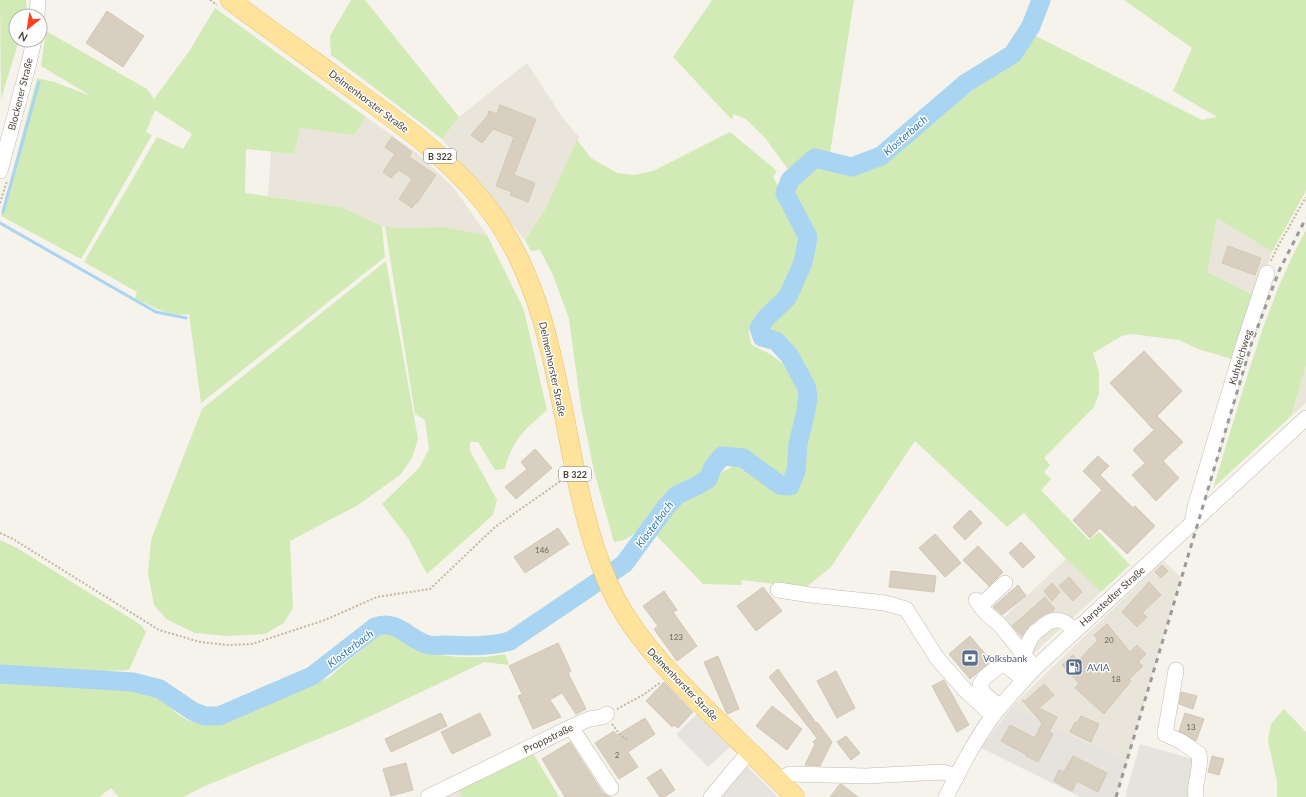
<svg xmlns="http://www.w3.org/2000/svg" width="1306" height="797" font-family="Lato,sans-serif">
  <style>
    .residential { fill: #eae5da }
    .industrial { fill: #e6e2dd }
    .green { fill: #d2eab5 }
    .parking { fill: #e5e3e0 }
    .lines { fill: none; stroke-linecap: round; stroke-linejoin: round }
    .stream { stroke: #a9d4f2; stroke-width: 3 }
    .river { stroke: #a9d4f2; stroke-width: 19 }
    .building { fill: #d8cfc1; stroke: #d3c7b4 }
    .minor-casing { stroke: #c2bbae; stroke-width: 16 }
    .major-casing { stroke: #e6c16a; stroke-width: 20 }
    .path { stroke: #c4b79f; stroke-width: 2; stroke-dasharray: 2 2; stroke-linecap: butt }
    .minor { stroke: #fff; stroke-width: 15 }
    .major { stroke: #ffe39c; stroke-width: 19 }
    .rail { stroke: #9a9a9a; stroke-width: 3; stroke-dasharray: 5 5; stroke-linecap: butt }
    .labels { text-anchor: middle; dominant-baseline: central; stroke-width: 3; stroke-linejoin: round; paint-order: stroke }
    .number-label { font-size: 8px; fill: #6e675b }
    .shield { fill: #fff; stroke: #817c74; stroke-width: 1 }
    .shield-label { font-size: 9px; font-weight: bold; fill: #4b4439 }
    .street-label { font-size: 10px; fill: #4b4439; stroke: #fff }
    .service-label { font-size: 10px; fill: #4e5e75; stroke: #fff; text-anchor: start }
    .water-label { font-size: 11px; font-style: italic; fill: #2e7ab2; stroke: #fff }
  </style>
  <rect width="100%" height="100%" fill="#f6f3ec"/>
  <!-- residential -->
  <path class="residential" d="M527,63L563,118L579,137L546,208L525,240L442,139L459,117Z
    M366,117L417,153L454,188L487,235L443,227L393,228L382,226L341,207L268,196L271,152L294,154L299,128L354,135Z
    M1167,187L1272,252L1257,297L1207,272Z
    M1306,366V403L1291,416Z
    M1066,559L1101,592L1033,654L1000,621Z
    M1163,561L1181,577L1127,762L1012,706Z
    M457,789L463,797H440Z"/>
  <!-- industrial -->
  <path class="industrial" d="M1012,706L1127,762L1116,797H1080L981,748Z
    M1140,744L1196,760L1190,797H1125Z
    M745,764L778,797H718Z"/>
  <!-- green -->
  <path class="green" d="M0,0H26L27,15V16H16V40H19L1,99Z
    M351,0H365L459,117L442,139L331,55L330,36Z
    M712,0H854L830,153C809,150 804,157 788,169L765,138L746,119L733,114L732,120L673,57Z
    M1124,0H1306V191L1272,252L1217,218L1207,272L1257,297L1235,360L1198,349L1179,340L1131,334L1122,336L1093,353L1099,372V394L1094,407L1044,458L1050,465L1044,472L1051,479L1041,490L1089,540L1099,532L1130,565L1101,592L1066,559L1024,513L1007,527L915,441L831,567L805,588L742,580L741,585L703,584L653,532L662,518L676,505L702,490L724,471L736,465L756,476L773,488L788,492L796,485L804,437L813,404L800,364L790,346L777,338L770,337L768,329L788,305L803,268L811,240L789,198L791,185L814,162L853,171L882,161L1014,58L1030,33L1202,120L1217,117L1173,91L1192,48Z
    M215,8L366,117L354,135L300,128L294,154L246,149L245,193L341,207L382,226L385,257L201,403L189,314C170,318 151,306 135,298L137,292L84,262L157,137L183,149L192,134L155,110L146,132L152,135L81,259L1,216L37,78L54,82L91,96L41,66L46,31L147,89L154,99L190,50Z
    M730,132L777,171L773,177C780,190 797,219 798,233C799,246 792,278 784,289C775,302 748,316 749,333C749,337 751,342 752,345L770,354L782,363L795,384L799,396L798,415L792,436L788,476L783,477C759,458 750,448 718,447L700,473L671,489L651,513L640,530L624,540L614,542L594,471L581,407L569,319L553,275L540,250L531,251L525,240L546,208L577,140L591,158L617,173L634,175L653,171Z
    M385,226L393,228L443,227L487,235L524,310L547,410C526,428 511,441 505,469L495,470L478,442H470V451L497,500L493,515L427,574L408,538L382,504L419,468L429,449L425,420L415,414Z
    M1306,230V366L1291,416L1213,488C1241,401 1262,310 1306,230Z
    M386,261L418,439L412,458L400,475L358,505L290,541L293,608L284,623L265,634L227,636L195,633L166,619L154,605L148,574L151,540L202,409Z
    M0,540L17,548L141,625L146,632L129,670L87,672L56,668L0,667Z
    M380,634L391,635L428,654L460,657H486L505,654L509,665L484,662L356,723L203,787L183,797H119L111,788L99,797H0V681L81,685L133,690L161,699L179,715L191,722L217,725L328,678Z
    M1284,709L1306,732V797H1277V782L1268,741L1271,724Z
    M533,753L559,797H463L457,789Z"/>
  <!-- parking -->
  <path class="parking" d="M698,713L730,747L708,767L676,734Z"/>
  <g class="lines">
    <!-- stream -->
    <path class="stream" d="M3,212L39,82
      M0,223L156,312L186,318"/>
    <!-- river -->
    <path class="river" d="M0,674L133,682L160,689L194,712L205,716H219L312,676L375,627C397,618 410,641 429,645C434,646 440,645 445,645C466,646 489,647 510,641L624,564L666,507L677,495L696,486L708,479L713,467L722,456L743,458L780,485L790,486L796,471L798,444L806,411L808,396L806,386L789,355L776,341L762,337L759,328L766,318L787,298L803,263L808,237L785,193L790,180L815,158L852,167L881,156L966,83L1013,54L1031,26L1041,0"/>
  </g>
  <!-- building -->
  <path class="building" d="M107,11L144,36L123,67L86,43Z
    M500,105L536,119L514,175L535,183L528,202L510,195L512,192L496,186L514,137L493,129L482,143L471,135L488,115L489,111L497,114Z
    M392,137L412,152L409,157L436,175L417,203L416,202L412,208L399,199L412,179L399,170L391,178L383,172L395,154L385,147Z
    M1228,246L1261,258L1255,275L1222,263Z
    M1144,351L1182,391L1157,416L1183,442L1163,461L1179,478L1156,501L1132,475L1145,463L1133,450L1154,430L1110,383Z
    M535,449L552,468L516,499L505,487L527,469L521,462Z
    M1098,456L1109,466L1100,475L1133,508L1135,506L1155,526L1127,554L1100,528L1090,538L1073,520L1102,490L1083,471Z
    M970,510L982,523L965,540L953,527Z
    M558,528L569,544L525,573L514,557Z
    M935,534L961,563L945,577L919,548Z
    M1021,542L1035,557L1023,568L1009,553Z
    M978,546L1003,572L989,586L963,560Z
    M1162,565L1168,571L1161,578L1155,572Z
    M891,571L936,576L934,592L889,587Z
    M1069,577L1082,592L1073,601L1059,586Z
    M1149,582L1161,595L1142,613L1147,617L1137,627L1122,612Z
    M1052,583L1060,592L1052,601L1044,591Z
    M1018,585L1026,596L1002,615L993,607Z
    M763,587L782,611L756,631L737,606Z
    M664,591L677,610L673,612L697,646L677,661L654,629L658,626L643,606Z
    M1045,597L1055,609L1053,611L1044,614L1030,625L1022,636L1012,626Z
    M1107,624L1130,652L1137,645L1146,654L1138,662L1143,666L1129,679L1131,681L1104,714L1075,688L1079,683L1062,665L1073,655L1078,661L1098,640L1094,635Z
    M970,636L991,661L970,679L949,654Z
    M558,643L571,671L568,673L586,709L576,714L562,693L550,700L561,717L533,729L518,696L522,694L509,666Z
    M718,656L739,709L727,714L704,662Z
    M778,669L816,723L817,722L832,742L820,766L805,765L815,744L813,742L817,738L769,677Z
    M836,671L855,708L837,718L817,681Z
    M944,680L969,725L957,732L932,686Z
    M664,682L693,712L678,728L674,725L672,727L646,701Z
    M1044,684L1054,695L1039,708L1057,717L1049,732L1053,734L1038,762L1026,756L1027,755L1001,741L1010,725L1035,738L1042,723L1022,700L1025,701Z
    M1181,692L1197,696L1193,709L1179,704Z
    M772,706L802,729L787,750L756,726Z
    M441,713L447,726L391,752L385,739Z
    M480,713L491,735L452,754L441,732Z
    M1185,713L1204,719L1196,741L1179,731Z
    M1081,716L1099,724L1091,742L1070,732L1075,722L1077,723Z
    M645,718L655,734L628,752L638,767L619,779L595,743L614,731L617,735Z
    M846,736L860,753L851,760L837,742Z
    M570,742L603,793L610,797H565L542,759Z
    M1073,756L1107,773L1098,792L1077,781L1072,791L1054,781L1059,770L1064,772Z
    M1212,756L1224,759L1219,775L1208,772Z
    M406,763L413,790L391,796L383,769Z
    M661,769L675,790L664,797H660L647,778Z
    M840,784H841L858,797H830Z"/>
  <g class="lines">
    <defs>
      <path id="minor" d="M37,16L38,0
        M0,171L29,63L34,40
        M1192,523L1195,507L1244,343L1267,273
        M778,590L811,595L885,603L906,609L937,658L965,690L993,716
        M976,600L985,612L1000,625L1029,661
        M980,606L1005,583
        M1176,670L1165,734L1182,742L1199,754C1202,771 1193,782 1196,797
        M1014,672C1024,662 1024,649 1031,638C1033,634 1036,631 1040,629C1053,616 1062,618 1075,630
        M1000,707L983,693L980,685L985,677L1003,663L1022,678
        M571,727L611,788
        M778,780L790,774L866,776L942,772L957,776
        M428,797L571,727L589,719L602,717L607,714
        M711,797L749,752
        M946,797C961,767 977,736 998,709C1010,695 1023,681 1035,668L1306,418"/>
      <path id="major" d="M230,0C272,32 316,62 358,93C409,129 461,168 497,220C569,327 558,466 608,583C629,631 665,668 701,704C732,735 764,765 795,797"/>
    </defs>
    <!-- minor casing -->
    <use href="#minor" class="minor-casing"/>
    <!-- major casing -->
    <use href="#major" class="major-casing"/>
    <!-- path -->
    <path class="path" d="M210,0L217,5
      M0,203L7,181
      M1271,261L1277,248L1306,197
      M0,533L13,539L159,630L200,642L228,645L252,644L325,620L377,597L430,589L495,527L562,480
      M617,709L643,695L661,682
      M612,724L621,736L627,739"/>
    <!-- minor -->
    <use href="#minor" class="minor"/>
    <!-- major -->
    <use href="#major" class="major"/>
    <!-- rail -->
    <path class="rail" d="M1116,797L1252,342L1279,271L1306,218"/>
  </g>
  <!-- icons -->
  <defs>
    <symbol id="bank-square" viewBox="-11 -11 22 22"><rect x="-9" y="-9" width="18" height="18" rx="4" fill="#5c6f8a" stroke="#fff"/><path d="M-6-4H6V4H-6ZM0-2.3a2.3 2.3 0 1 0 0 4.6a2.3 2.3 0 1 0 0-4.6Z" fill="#fff"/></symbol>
    <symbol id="fuel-square" viewBox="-11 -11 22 22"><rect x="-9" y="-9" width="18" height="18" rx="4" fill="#5c6f8a" stroke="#fff"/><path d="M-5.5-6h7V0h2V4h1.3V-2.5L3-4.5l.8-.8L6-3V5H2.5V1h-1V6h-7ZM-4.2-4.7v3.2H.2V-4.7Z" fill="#fff"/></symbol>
  </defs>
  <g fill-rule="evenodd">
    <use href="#bank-square" x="960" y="648" width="20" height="20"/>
    <use href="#fuel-square" x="1064" y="657" width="20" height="20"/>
  </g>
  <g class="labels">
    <!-- number labels -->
    <g class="number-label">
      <text x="542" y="550">146</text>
      <text x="676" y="637">123</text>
      <text x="1109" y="640">20</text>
      <text x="1116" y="679">18</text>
      <text x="1191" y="727">13</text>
      <text x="617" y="755">2</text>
    </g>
    <!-- shield labels -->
    <g class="shield">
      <rect x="424" y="149" width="32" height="14" rx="3"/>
      <rect x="559" y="467" width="32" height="14" rx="3"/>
    </g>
    <g class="shield-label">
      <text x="440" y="156">B 322</text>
      <text x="575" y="474">B 322</text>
    </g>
    <!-- street labels -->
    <g class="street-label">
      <text transform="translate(20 94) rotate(-76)">Blockener Straße</text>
      <text transform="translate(369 101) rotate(37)">Delmenhorster Straße</text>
      <text transform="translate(1240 357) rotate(-73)">Kuhteichweg</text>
      <text transform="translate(553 369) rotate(78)">Delmenhorster Straße</text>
      <text transform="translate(1112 596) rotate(-42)">Harpstedter Straße</text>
      <text transform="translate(683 684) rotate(46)">Delmenhorster Straße</text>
      <text transform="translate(548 738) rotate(-26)">Proppstraße</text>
    </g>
    <!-- service labels -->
    <g class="service-label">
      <text x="983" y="658">Volksbank</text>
      <text x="1087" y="667">AVIA</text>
    </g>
    <!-- water labels -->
    <g class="water-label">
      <text transform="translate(905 135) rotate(-41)">Klosterbach</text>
      <text transform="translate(654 524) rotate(-53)">Klosterbach</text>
      <text transform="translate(350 648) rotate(-37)">Klosterbach</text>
    </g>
  </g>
  <!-- north arrow -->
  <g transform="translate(28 28) rotate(210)"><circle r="19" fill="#ffffff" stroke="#b7b4b0"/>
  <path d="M0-3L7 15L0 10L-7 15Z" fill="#fc3f1d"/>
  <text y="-6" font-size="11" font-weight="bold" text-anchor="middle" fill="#4b4439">N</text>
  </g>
</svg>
